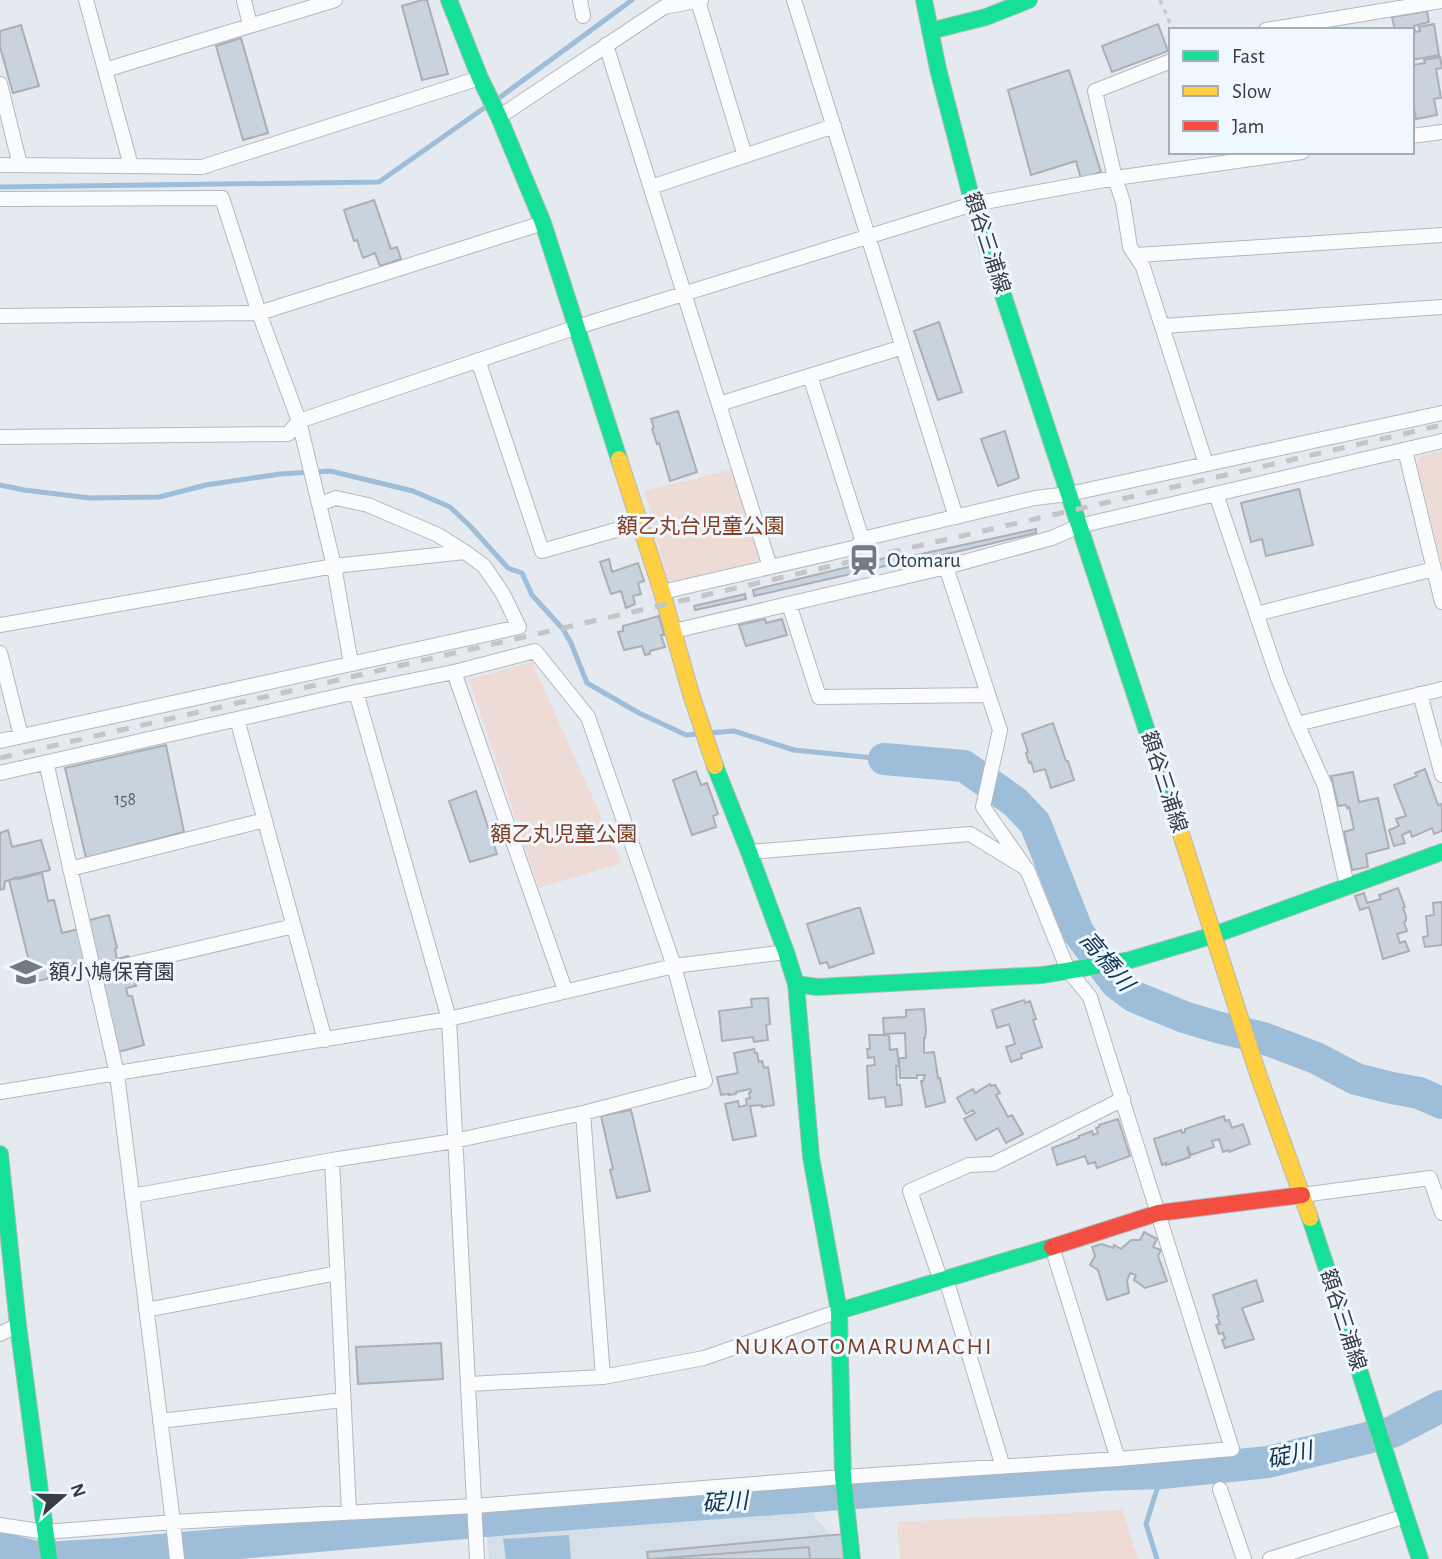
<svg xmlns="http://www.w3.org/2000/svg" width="1442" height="1559" font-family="'Alegreya Sans','Noto Sans JP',sans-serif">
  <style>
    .built { fill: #d4dfea }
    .green { fill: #eedbd6 }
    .water { fill: #9dbdd8 }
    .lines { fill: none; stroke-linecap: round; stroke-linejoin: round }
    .stream { stroke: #9dbdd8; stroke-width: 5 }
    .river { stroke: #9dbdd8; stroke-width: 32 }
    .building { fill: #c8d3dd; stroke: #abafb4; stroke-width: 2 }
    .street-casing { stroke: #b4b8bc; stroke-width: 16 }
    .fast-casing { stroke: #b4b8bc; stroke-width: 18 }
    .slow-casing { stroke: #b4b8bc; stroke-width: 18 }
    .jam-casing { stroke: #b4b8bc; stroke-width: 18 }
    .path { stroke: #c8c9cb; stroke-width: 3.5; stroke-dasharray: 5 5; stroke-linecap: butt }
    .street { stroke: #fbfcfd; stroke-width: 14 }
    .fast { stroke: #16e098; stroke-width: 16 }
    .slow { stroke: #ffcf43; stroke-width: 16 }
    .jam { stroke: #f24e42; stroke-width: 16 }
    .rail { stroke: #c5c5c7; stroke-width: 5; stroke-dasharray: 12 12; stroke-linecap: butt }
    .labels { text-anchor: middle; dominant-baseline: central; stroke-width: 6; stroke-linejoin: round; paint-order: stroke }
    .number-label { font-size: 18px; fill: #5e6369 }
    .street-label { font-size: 21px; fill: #393d41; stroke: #eff7ff }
    .park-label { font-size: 21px; fill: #834024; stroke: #eff7ff }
    .poi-label { font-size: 21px; fill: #393d41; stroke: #eff7ff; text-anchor: start }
    .water-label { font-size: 23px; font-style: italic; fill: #11354e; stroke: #eff7ff }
    .quarter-label { font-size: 24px; letter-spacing: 2px; fill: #7e3c20; stroke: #eff7ff }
  </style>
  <rect width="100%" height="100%" fill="#e4eaf0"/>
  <!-- built -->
  <path class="built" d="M814,1504L815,1517L833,1538L835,1559H489L486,1530Z"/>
  <!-- green -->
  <path class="green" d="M1442,451V566L1417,464L1421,456Z
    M733,469L760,564L669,584L644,491Z
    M532,662L622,863L539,888L469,679Z
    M1122,1510L1138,1559H900L897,1522Z"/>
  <!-- water -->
  <path class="water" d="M569,1535L571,1559H506L503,1539Z"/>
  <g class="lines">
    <!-- stream -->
    <path class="stream" d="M495,101L632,0
      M0,187L379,182L487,106
      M0,485L24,490L90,498L159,497L206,485L280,474L330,471L413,491L450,507L471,527L508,568L522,573L532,595L563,629L571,643L587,683L639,713L686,735L698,734
      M708,733L734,731L794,750L884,759
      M1157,1559L1146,1524L1162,1473"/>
    <!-- river -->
    <path class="river" d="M884,759L964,766L1015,802L1035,823L1078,932L1116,983L1135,997L1184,1017L1217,1027L1263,1038L1316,1058L1356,1079L1392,1088L1419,1093L1442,1103
      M0,1548L42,1558L115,1554L543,1516L1100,1475L1162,1473L1268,1462L1392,1432L1442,1406"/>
  </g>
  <!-- building -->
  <path class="building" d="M422,0H427L448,74L422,80L402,6Z
    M1427,11L1429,22L1414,26L1415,32L1420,31L1419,27L1434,24L1439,55L1412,60V30H1395L1392,17Z
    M1158,24L1168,51L1112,72L1102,46Z
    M21,25L39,86L13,93L0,47V31Z
    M241,38L268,133L243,140L216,46Z
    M1440,57L1442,68L1436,69L1441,98L1434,99L1437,115L1416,119L1414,109L1412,110V65L1425,63L1424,60Z
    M1069,70L1101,172L1081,179L1076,161L1031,175L1008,90Z
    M374,200L391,249L397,247L401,259L380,266L375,253L363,258L357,240L354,241L344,210Z
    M939,322L962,392L938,400L914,331Z
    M678,411L697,472L670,481L659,443L657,444L652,429L654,428L651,419Z
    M1005,431L1019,478L998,486L981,439Z
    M1299,489L1313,545L1266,556L1262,539L1251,542L1241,503Z
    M1036,529V533L909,563L907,557Z
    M902,554L903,562L754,596L753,590Z
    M609,559L612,572L638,563L644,581L638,583L641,594L633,596L635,604L626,608L621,591L611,594L600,562Z
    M745,594L746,599L695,610L694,606Z
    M659,616L664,635H661L665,647L650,651V654L645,655L642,646L624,650L618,632L623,631V626Z
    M765,619L766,623L782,619L787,635L746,646L739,625Z
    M1053,723L1066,761H1068L1074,780L1051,788L1045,769L1034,772L1031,762L1029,763L1026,753L1028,752L1022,734Z
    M166,745L184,832L86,858L65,768Z
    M1425,769L1438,805L1441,804L1442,807V831L1434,834L1432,828L1412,837L1410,831L1402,835L1405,843L1394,846L1389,830L1399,826L1396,819L1406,816L1394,785L1417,776L1415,773Z
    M696,771L701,785L707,783L718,814L713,816L716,827L692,835L673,780Z
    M1353,772L1359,802L1378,798L1389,848L1366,854L1368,867L1352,870L1344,832L1354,829L1349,807L1347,808L1346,805L1338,806L1331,776Z
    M476,791L497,854L470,862L449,801Z
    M8,830L12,847L41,840L50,870L5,881L4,889L0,890V833Z
    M42,873L48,901L54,900L62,933L87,927L86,921L109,915L117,948L115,949L117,959L128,956L136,986L126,988L128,996H132L144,1045L111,1054L89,962L69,966L71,973L60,976L58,980H56L54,977L34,982L9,880L17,877L18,879Z
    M1398,888L1405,907L1403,908L1406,916V921L1404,922L1407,931L1397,934L1400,943L1405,941L1409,951L1383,959L1369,907L1360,910L1355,896L1364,893L1367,903L1381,899L1379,895Z
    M1442,902V945L1425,947L1423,937L1428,936L1426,916L1434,915L1433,903Z
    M857,908H860L874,953L829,968L827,962L820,964L807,924Z
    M768,998L770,1024L766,1025L768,1040L754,1042L753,1037L722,1041L719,1011L752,1007L751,999Z
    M1024,1000L1025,1003L1030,1001L1036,1019L1033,1020L1042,1047L1021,1054L1022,1058L1011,1062L1006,1047L1015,1044L1009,1024L997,1028L992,1010Z
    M924,1009L926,1031L925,1038H924V1053L934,1052L938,1078H940L945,1102L926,1107L921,1081H923L925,1075H917V1078H900L899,1058H906L905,1033L884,1034L883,1018L906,1017V1010Z
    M869,1035H889L890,1050L897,1049L899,1066H896L897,1085H900L902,1105L886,1107L885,1097L869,1099L867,1066L875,1065L874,1057L868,1058L867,1049H870Z
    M754,1049L755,1053H757L759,1062L762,1061L764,1068L768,1067L774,1105L762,1107V1105L750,1106L756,1136L733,1140L725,1104L738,1101L739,1107L747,1105L746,1099L750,1098L749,1093L751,1092L750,1089L736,1092V1094L729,1095V1094L721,1095L717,1077L738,1073L734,1053Z
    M990,1084L991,1086L995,1085L1000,1093L996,1095L1008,1117L1012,1115L1023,1134L1006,1143L998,1128L976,1140L964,1119L975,1113L973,1110L966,1114L957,1098L973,1089L975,1093Z
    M631,1110L650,1191L617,1198L610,1170L613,1169L601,1116Z
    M1224,1116L1225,1121L1229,1120L1232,1128L1243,1124L1250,1144L1229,1152L1228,1150L1223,1152L1219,1139L1212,1141L1214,1147L1191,1155L1188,1147L1187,1148L1190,1157L1166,1165V1163L1162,1165L1154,1139L1181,1130L1182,1133L1185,1132V1129Z
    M1118,1119L1130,1156L1097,1168L1095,1162L1088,1164L1085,1156L1057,1165L1052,1148L1079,1138V1136L1092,1131L1093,1135L1098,1133L1096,1128L1099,1127V1125Z
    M1144,1232L1157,1239L1153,1247L1161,1250L1158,1256L1167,1281L1145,1288L1134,1280L1136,1275L1130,1273L1127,1281L1129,1293L1107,1300L1098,1270L1090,1265L1095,1256L1092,1247L1102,1244L1113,1248L1114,1245L1121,1249L1131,1240H1140Z
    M1144,1232L1157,1239L1153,1247L1161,1250L1158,1256L1167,1281L1145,1288L1134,1280L1136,1275L1130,1273L1127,1281L1129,1293L1107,1300L1098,1270L1090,1265L1095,1256L1092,1247L1102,1244L1113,1248L1114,1245L1121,1249L1131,1240H1140Z
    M1256,1280L1263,1301L1242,1308L1254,1339L1225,1348L1222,1340L1225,1339L1223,1333L1219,1334L1216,1325L1220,1324L1217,1316L1219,1315L1213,1295Z
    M441,1343L443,1379L358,1384L356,1347Z
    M441,1343L443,1379L358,1384L356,1347Z
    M855,1533L857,1559H648L647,1552Z
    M809,1547L810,1559H652Z"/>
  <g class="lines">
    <defs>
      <path id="street" d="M244,0L250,25
        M580,0L583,16
        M794,0L956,517
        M698,1L745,156
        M1266,30L1442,1
        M606,45L770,567
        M1171,61L1095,91L1115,178L1123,202L1130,247L1143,267L1206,464
        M105,70L335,0
        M0,84L20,165
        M499,117L664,7L701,0
        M1412,136L1442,132
        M0,165L131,166L86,0
        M131,166L202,167L480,78
        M651,187L834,126
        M0,199L222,198L259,313L543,223
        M1137,255L1442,235
        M0,316L259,313L299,421L288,434L0,437
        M1163,326L1442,307
        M478,360L542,551L641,523
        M810,376L862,539
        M719,404L903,347
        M1405,450L1442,602
        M1216,494L1278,678L1297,724
        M319,504L336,498L368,505L438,535L465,552
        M946,567L1000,730L983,807L1023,864
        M662,592L857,547L862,539L1035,498L1069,494L1442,413
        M789,604L819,697L988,695
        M1256,614L1434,569
        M0,625L334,566L351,664
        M674,631L946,567L1052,538L1079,526L1442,441
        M0,653L21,736
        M454,672L565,990
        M1420,694L1442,775
        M237,719L325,1040
        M0,741L519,627L503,594L484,566L465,552L334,566L299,421L577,327L973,204L1115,178L1302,152
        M46,762L117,1074L173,1522L177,1559
        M0,773L356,692
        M70,869L265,820
        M1347,886L1325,786L1297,724L1442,689
        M94,973L294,926
        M0,1092L449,1019L477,1559
        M332,1160L349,1512
        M1302,1195L1430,1178L1442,1213
        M132,1196L332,1160L454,1141L583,1113
        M1052,1247L1118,1459
        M946,1279L1003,1467
        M941,1281L910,1191L969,1165L993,1164L1123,1099
        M146,1310L338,1273
        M0,1334L18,1325
        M603,1377L583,1113L705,1081L674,966L449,1019L356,692L454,672L535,651L588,717L674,966L786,952
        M469,1384L603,1377L704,1358L839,1311
        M160,1421L343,1400
        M1220,1489L1244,1559
        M0,1525L45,1532L173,1522L474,1506L843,1477L1118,1459L1232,1449L1090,997L1068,970L1027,869L970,834L749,852
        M1270,1559L1406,1516"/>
      <path id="fast" d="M449,0L480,78L499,117L543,223L619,459
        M924,0L938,69L973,204L1180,831
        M930,31L986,17L1029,0
        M715,766L749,852L786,952L796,984L811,1157L839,1311L1052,1247
        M796,984L817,987L1043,975L1130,960L1214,935L1442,852
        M0,1154L18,1325L49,1559
        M1310,1218C1348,1331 1382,1446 1420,1559
        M839,1311L843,1477L852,1559"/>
      <path id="slow" d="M619,459L662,592L691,694L715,766
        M1180,831L1258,1074L1310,1218"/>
      <path id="jam" d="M1052,1247L1158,1213L1302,1195"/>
    </defs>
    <!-- street casing -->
    <use href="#street" class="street-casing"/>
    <!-- fast casing -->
    <use href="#fast" class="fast-casing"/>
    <!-- slow casing -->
    <use href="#slow" class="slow-casing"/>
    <!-- jam casing -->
    <use href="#jam" class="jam-casing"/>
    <!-- path -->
    <path class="path" d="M1160,0L1173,30"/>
    <!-- street -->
    <use href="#street" class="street"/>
    <!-- fast -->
    <use href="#fast" class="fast"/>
    <!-- slow -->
    <use href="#slow" class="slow"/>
    <!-- jam -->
    <use href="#jam" class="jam"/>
    <!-- rail -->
    <path class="rail" d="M0,758L1442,425"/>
  </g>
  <!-- icons -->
  <defs>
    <symbol id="station-bare" viewBox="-9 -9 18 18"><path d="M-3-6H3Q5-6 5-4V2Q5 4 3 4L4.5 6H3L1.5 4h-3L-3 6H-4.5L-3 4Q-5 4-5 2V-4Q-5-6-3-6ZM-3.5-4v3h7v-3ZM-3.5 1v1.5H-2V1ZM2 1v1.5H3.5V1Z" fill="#757a7e" stroke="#eff7ff" stroke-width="2.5" paint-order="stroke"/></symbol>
    <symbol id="school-bare" viewBox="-9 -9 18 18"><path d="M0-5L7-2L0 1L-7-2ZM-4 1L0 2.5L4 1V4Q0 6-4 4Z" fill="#757a7e" stroke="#eff7ff" stroke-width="2.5" paint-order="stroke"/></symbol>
  </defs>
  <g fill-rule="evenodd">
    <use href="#station-bare" x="842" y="538" width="44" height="44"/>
    <use href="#school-bare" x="4" y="950" width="44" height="44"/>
  </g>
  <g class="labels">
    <!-- number labels -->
    <g class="number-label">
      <text x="125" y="800">158</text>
    </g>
    <!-- street labels -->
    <g class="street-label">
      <text transform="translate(987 243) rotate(72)">額谷三浦線</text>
      <text transform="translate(1164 782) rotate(72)">額谷三浦線</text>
      <text transform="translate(1343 1320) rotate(72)">額谷三浦線</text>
    </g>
    <!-- park labels -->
    <g class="park-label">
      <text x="701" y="526">額乙丸台児童公園</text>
      <text x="564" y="834">額乙丸児童公園</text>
    </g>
    <!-- poi labels -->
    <g class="poi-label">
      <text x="887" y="560">Otomaru</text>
      <text x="49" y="972">額小鳩保育園</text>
    </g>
    <!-- water labels -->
    <g class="water-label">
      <text transform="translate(1106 962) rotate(50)">高橋川</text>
      <text transform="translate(1290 1456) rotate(-12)">碇川</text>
      <text transform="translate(725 1503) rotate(-4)">碇川</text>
    </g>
    <!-- quarter labels -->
    <g class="quarter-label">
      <text x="864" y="1347">NUKAOTOMARUMACHI</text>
    </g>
  </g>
  <!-- legend -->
  <rect x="1169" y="28" width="245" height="126" fill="#eff7ff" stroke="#a6adb3" stroke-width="2"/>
  <rect x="1183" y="51" width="35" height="10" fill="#16e098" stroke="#a6adb3" stroke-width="2"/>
  <text x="1232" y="63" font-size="21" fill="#393d41">Fast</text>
  <rect x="1183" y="86" width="35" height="10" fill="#ffcf43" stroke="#a6adb3" stroke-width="2"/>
  <text x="1232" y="98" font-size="21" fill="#393d41">Slow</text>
  <rect x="1183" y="121" width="35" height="10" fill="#f24e42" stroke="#a6adb3" stroke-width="2"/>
  <text x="1232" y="133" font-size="21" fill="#393d41">Jam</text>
  <!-- north arrow -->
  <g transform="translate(63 1496) rotate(70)" stroke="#eff7ff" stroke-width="5" paint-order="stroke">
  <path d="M0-5L12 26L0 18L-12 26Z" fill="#393d41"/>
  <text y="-10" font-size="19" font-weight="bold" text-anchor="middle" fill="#393d41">N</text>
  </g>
</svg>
